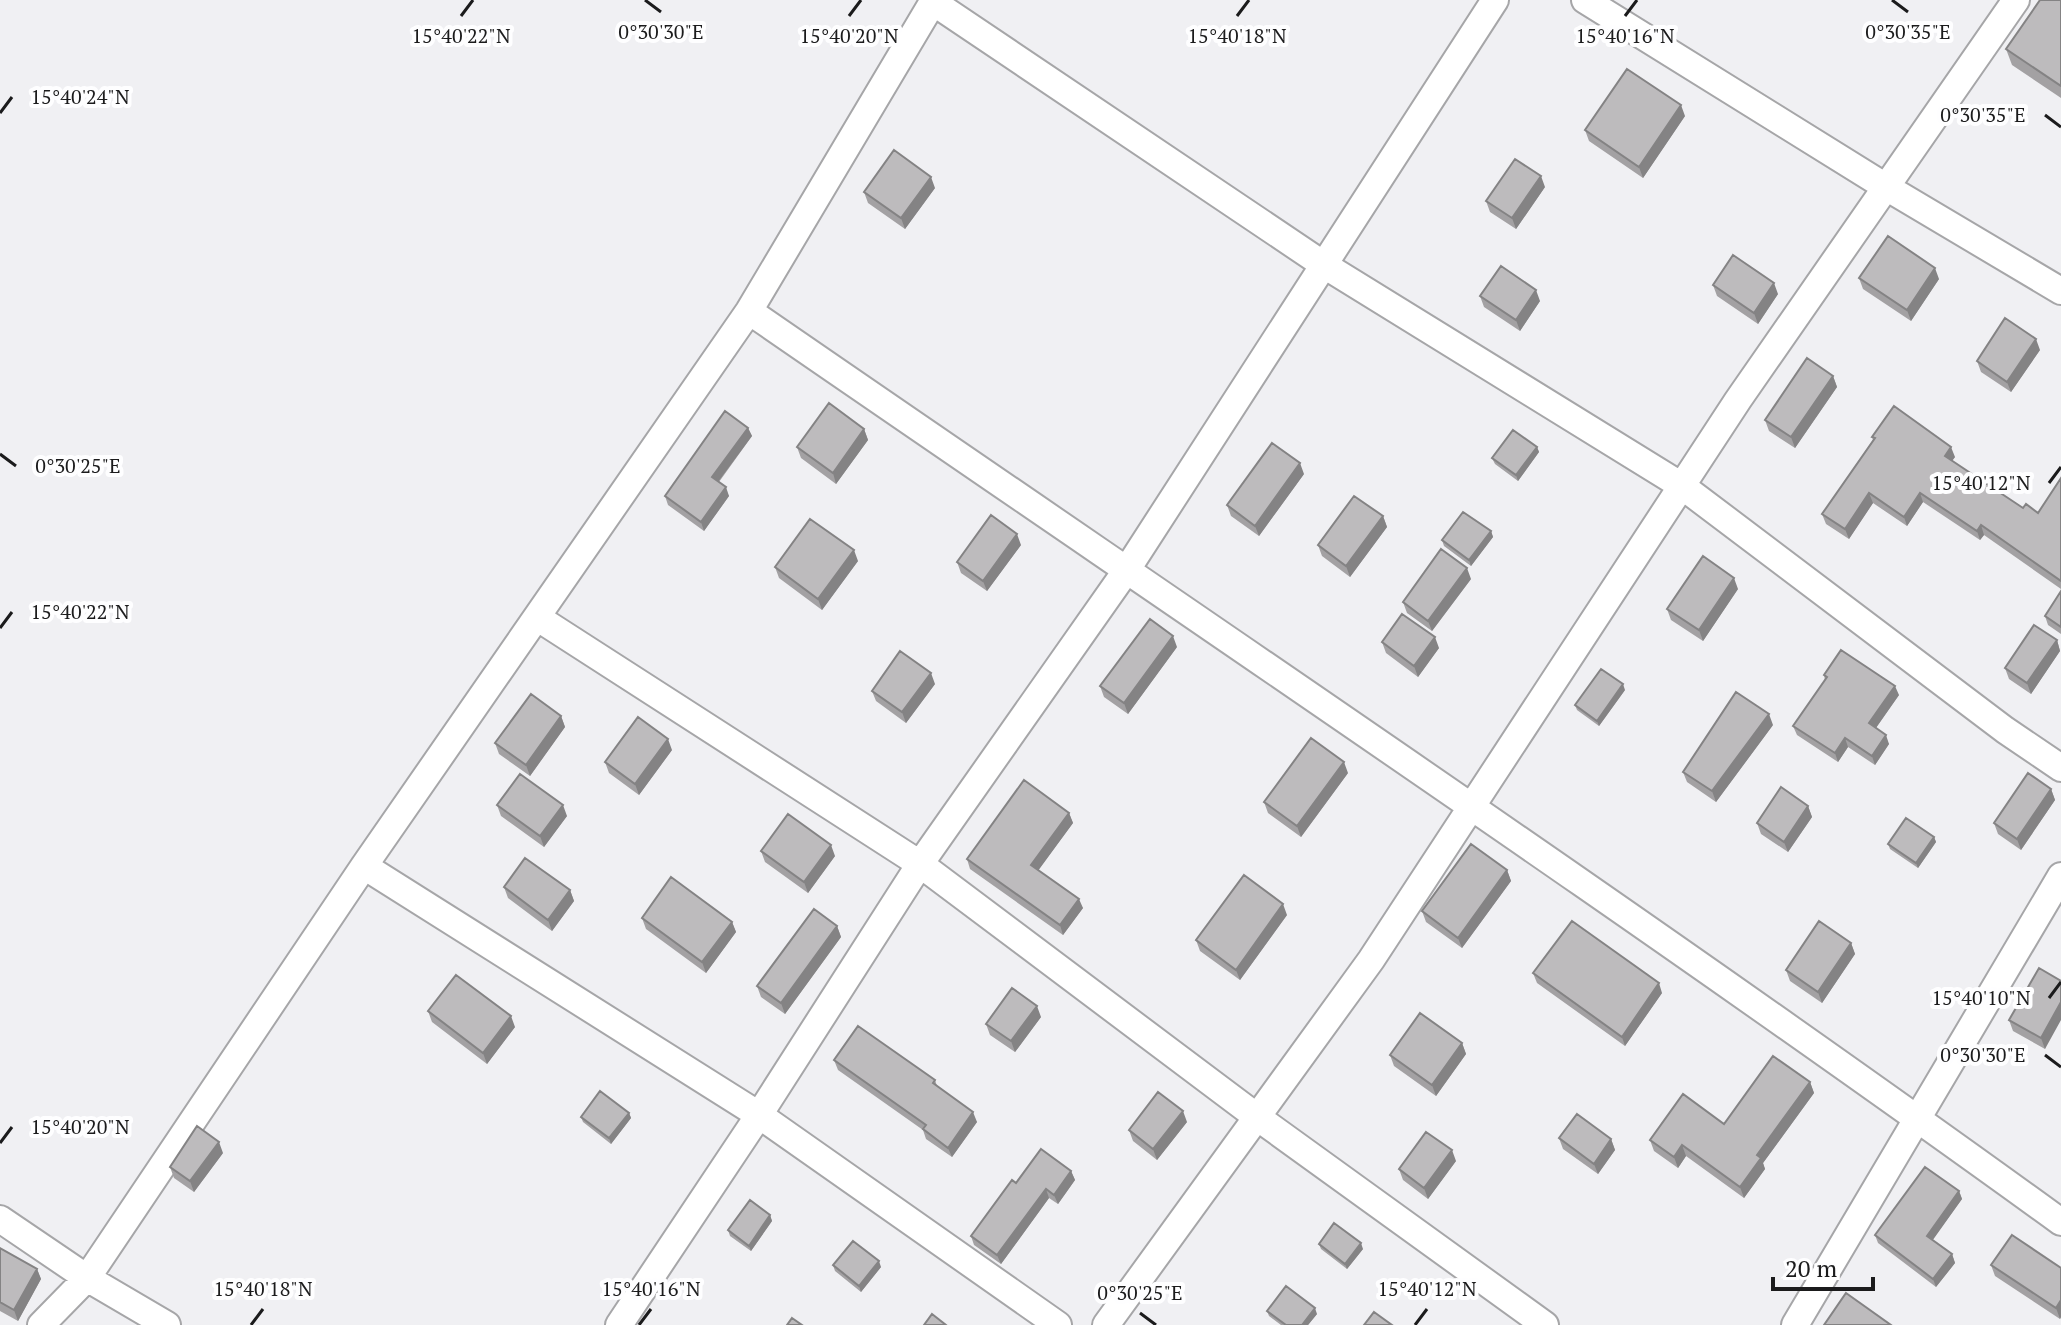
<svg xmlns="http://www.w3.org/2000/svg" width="2061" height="1325" font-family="'PT Serif',serif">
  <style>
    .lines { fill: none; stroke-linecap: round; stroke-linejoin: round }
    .street-casing { stroke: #a6a6a8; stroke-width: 30 }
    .street { stroke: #fff; stroke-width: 26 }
    .wall { fill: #a3a1a3 }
    .shaded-wall { fill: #848384 }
    .building { fill: #bdbbbd; stroke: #848384; stroke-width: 2 }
    .ticks { fill: none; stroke: #1b1b1c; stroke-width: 3 }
    .ticks-label { font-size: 20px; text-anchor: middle; fill: #1b1b1c; stroke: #fefeff; stroke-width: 8; stroke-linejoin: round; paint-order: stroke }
  </style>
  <rect width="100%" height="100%" fill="#f0f0f3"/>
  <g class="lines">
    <defs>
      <path id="street" d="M1585,0L1886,187L2061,291
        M933,2L1324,265L1682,486L2005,730L2061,768
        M749,311C1187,613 1630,910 2061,1222
        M538,618L920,864L1257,1117L1545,1325
        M364,866L759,1115L1058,1325
        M0,1219L87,1278L167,1325
        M41,1325L87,1278L364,866L749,311L934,0
        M619,1325L759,1115L920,864L1126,571L1495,0
        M1106,1325L1371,960L1738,400L2016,0
        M1795,1325L2061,876"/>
    </defs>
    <!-- street casing -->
    <use href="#street" class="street-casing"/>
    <!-- street -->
    <use href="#street" class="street"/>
  </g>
  <!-- wall -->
  <path class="wall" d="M2061,0V98L2012,65L2006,49Z
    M1685,116L1643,178L1589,141L1585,130Z
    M1545,187L1516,229L1490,212L1486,201Z
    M935,188L905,229L868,203L864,192Z
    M1859,278L1939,279L1911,321L1863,289Z
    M1713,285L1778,294L1758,324L1717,296Z
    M1480,296L1540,301L1520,331L1484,307Z
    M2040,350L2011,392L1981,372L1977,361Z
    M1833,376L1837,387L1795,448L1769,431L1765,420Z
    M748,428L752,436L719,482L729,496L704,531L668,505L665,496Z
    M864,429L868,440L836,484L801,458L797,447Z
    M1872,437L1955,457L1952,461L2023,508L2038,513L2061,478V589L1984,535L1980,540L1923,502L1907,526L1873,503L1849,539L1826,524L1822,514L1873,440Z
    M1537,447L1539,452L1518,481L1495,464L1492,458Z
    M1304,474L1259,536L1231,516L1227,505Z
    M1383,516L1387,527L1350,577L1322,556L1318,545Z
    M1491,531L1493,537L1471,566L1444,546L1442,540Z
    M1021,545L987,591L961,573L957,562Z
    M858,561L822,610L779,578L775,567Z
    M1471,579L1432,631L1407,613L1403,602Z
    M1738,589L1703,641L1671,620L1667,609Z
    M2061,591V634L2048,625L2045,616Z
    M2057,640L2060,651L2031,694L2009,679L2005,668Z
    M1382,642L1439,648L1418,677L1386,653Z
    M1177,647L1128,714L1104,697L1100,686Z
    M1824,675L1899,695L1876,728L1889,744L1875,765L1848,747L1838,762L1797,735L1793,726L1825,680Z
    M935,684L906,723L876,701L872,691Z
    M1625,690L1599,726L1577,710L1575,705Z
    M561,716L565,727L530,776L499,754L495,743Z
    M1773,725L1716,802L1687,782L1683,772Z
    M672,750L639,795L609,773L605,762Z
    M1348,773L1301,837L1268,813L1264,802Z
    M2051,789L2055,800L2021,850L1998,834L1994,823Z
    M497,805L567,816L544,847L501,816Z
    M1808,806L1812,817L1788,852L1761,834L1757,823Z
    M1069,813L1073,823L1038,870L1083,908L1063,935L970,869L967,859Z
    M1934,837L1936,842L1918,868L1890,849L1888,844Z
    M761,851L835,856L808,893L765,862Z
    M1507,870L1511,881L1462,948L1426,922L1422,911Z
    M504,887L570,890L574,901L552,931L508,898Z
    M1287,915L1240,980L1200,951L1196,940Z
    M642,918L732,922L736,932L706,973L646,929Z
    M837,926L841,937L785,1014L761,997L757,986Z
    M1851,943L1855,954L1822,1003L1790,981L1786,970Z
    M1533,973L1662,993L1625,1046L1537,983Z
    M2061,981L2045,1049L2013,1031L2009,1020Z
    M428,1011L515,1027L487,1064L432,1022Z
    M1041,1017L1015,1052L990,1035L986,1024Z
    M1462,1043L1466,1054L1436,1096L1394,1066L1390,1055Z
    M834,1060L935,1080L937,1086L977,1122L952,1157L926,1139L923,1130L838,1070Z
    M1810,1082L1814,1093L1763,1163L1765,1169L1744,1198L1686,1156L1678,1168L1654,1151L1650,1140L1724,1124Z
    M629,1113L631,1118L611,1144L583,1122L581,1117Z
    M1187,1122L1157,1160L1133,1141L1129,1130Z
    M1559,1138L1611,1139L1615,1150L1598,1174L1563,1149Z
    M223,1153L194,1192L174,1178L170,1167Z
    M1456,1161L1428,1199L1403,1180L1399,1169Z
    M1071,1171L1075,1180L1058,1204L1049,1198L1001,1264L974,1245L971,1236L1016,1183Z
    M1959,1191L1962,1199L1932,1240L1952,1254L1955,1263L1936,1287L1878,1243L1875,1235Z
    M770,1215L772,1221L751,1251L730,1236L728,1230Z
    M1319,1244L1363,1249L1347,1269L1321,1249Z
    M0,1248L37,1269L41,1279L18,1321L0,1311Z
    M833,1265L881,1267L861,1292L835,1271Z
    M1991,1265L2061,1268V1317L2060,1319L1995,1276Z
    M1267,1311L1317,1314L1308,1325H1281L1269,1316Z"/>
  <!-- shaded-wall -->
  <path class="shaded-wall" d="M1681,105L1685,116L1643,178L1639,167Z
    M1541,176L1545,187L1516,229L1512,218Z
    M931,177L935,188L905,229L901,218Z
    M1935,268L1939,279L1911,321L1907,310Z
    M1774,283L1778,294L1758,324L1754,313Z
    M1536,290L1540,301L1520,331L1516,320Z
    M2036,339L2040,350L2011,392L2007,382Z
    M1833,376L1837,387L1795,448L1791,437Z
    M748,428L752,436L715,486L712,477Z
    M864,429L868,440L836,484L833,473Z
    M1537,447L1539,452L1518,481L1516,475Z
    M1951,447L1955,457L1948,466L1945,456Z
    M1300,463L1304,474L1259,536L1255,526Z
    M726,487L729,496L704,531L701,522Z
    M1869,493L1873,503L1849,539L1845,529Z
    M1920,493L1923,502L1907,526L1904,517Z
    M1383,516L1387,527L1350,577L1346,566Z
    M1981,525L1984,535L1980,540L1977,531Z
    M1491,531L1493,537L1471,566L1469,560Z
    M1017,534L1021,545L987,591L983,581Z
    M854,550L858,561L822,610L818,599Z
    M1467,568L1471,579L1432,631L1428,621Z
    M1734,578L1738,589L1703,641L1699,630Z
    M1173,636L1177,647L1128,714L1124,703Z
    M1435,637L1439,648L1418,677L1414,666Z
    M2057,640L2060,651L2031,694L2027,683Z
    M931,673L935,684L906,723L902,712Z
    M1623,684L1625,690L1599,726L1597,721Z
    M1895,686L1899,695L1873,732L1869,723Z
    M1769,714L1773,725L1716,802L1712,791Z
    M561,716L565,727L530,776L526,765Z
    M1886,735L1889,744L1875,765L1872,756Z
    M1845,738L1848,747L1838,762L1835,753Z
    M668,739L672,750L639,795L635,784Z
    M1344,762L1348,773L1301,837L1297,826Z
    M2051,789L2055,800L2021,850L2017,839Z
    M563,805L567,816L544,847L540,836Z
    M1808,806L1812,817L1788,852L1784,842Z
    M1069,813L1073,823L1035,875L1031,865Z
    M1934,837L1936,842L1918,868L1916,863Z
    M831,845L835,856L808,893L804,882Z
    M1507,870L1511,881L1462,948L1458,938Z
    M570,890L574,901L552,931L548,920Z
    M1079,899L1083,908L1063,935L1060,925Z
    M1283,904L1287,915L1240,980L1236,970Z
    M732,922L736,932L706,973L702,962Z
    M837,926L841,937L785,1014L781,1003Z
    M1851,943L1855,954L1822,1003L1818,992Z
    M1659,983L1662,993L1625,1046L1622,1037Z
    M2061,1002V1020L2045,1049L2041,1038Z
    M1037,1006L1041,1017L1015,1052L1011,1041Z
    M511,1016L515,1027L487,1064L483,1053Z
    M1462,1043L1466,1054L1436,1096L1432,1085Z
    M1810,1082L1814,1093L1763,1163L1765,1169L1744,1198L1740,1187L1757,1155Z
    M1183,1111L1187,1122L1157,1160L1153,1149Z
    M973,1112L977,1122L952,1157L948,1148Z
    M629,1113L631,1118L611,1144L609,1138Z
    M1611,1139L1615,1150L1598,1174L1594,1164Z
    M219,1142L223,1153L194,1192L190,1181Z
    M1682,1145L1686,1156L1678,1168L1674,1157Z
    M1452,1150L1456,1161L1428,1199L1424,1188Z
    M1071,1171L1075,1180L1058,1204L1054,1195Z
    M1046,1189L1049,1198L1001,1264L997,1255Z
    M1959,1191L1962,1199L1930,1244L1927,1236Z
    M770,1215L772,1221L751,1251L749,1246Z
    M1361,1243L1363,1249L1347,1269L1345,1264Z
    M1952,1254L1955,1263L1936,1287L1933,1279Z
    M879,1261L881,1267L861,1292L859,1286Z
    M37,1269L41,1279L18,1321L14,1310Z
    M2061,1300V1317L2060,1319L2056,1308Z
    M1315,1308L1317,1314L1308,1325H1302Z"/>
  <!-- building -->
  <path class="building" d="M2040,0H2061V86L2006,49Z
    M1627,69L1681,105L1639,167L1585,130Z
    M894,150L931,177L901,218L864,192Z
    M1515,159L1541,176L1512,218L1486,201Z
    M1888,236L1935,268L1907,310L1859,278Z
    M1733,255L1774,283L1754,313L1713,285Z
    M1501,266L1536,290L1516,320L1480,296Z
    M2005,318L2036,339L2007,382L1977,361Z
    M1807,358L1833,376L1791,437L1765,420Z
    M829,403L864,429L833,473L797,447Z
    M1894,406L1951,447L1945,456L2023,508L2026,504L2038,513L2061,478V581L1981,525L1977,531L1920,493L1904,517L1869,493L1845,529L1822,514L1875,438L1872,437Z
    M725,411L748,428L712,477L726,487L701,522L665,496Z
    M1513,430L1537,447L1516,475L1492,458Z
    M1272,443L1300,463L1255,526L1227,505Z
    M1354,496L1383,516L1346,566L1318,545Z
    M1463,512L1491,531L1469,560L1442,540Z
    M991,515L1017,534L983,581L957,562Z
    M810,519L854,550L818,599L775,567Z
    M1441,549L1467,568L1428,621L1403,602Z
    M1703,556L1734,578L1699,630L1667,609Z
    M2061,591V627L2045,616Z
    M1402,614L1435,637L1414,666L1382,642Z
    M1150,619L1173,636L1124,703L1100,686Z
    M2034,625L2057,640L2027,683L2005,668Z
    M1841,650L1895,686L1869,723L1886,735L1872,756L1845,738L1835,753L1793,726L1827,677L1824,675Z
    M900,651L931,673L902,712L872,691Z
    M1601,669L1623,684L1597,721L1575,705Z
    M1736,692L1769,714L1712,791L1683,772Z
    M531,694L561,716L526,765L495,743Z
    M638,717L668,739L635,784L605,762Z
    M1311,738L1344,762L1297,826L1264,802Z
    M2028,773L2051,789L2017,839L1994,823Z
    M520,774L563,805L540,836L497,805Z
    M1024,780L1069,813L1031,865L1079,899L1060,925L967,859Z
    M1781,787L1808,806L1784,842L1757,823Z
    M788,814L831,845L804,882L761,851Z
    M1906,818L1934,837L1916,863L1888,844Z
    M1471,844L1507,870L1458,938L1422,911Z
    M525,858L570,890L548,920L504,887Z
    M1244,875L1283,904L1236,970L1196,940Z
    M671,877L732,922L702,962L642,918Z
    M814,909L837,926L781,1003L757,986Z
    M1572,921L1659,983L1622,1037L1533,973Z
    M1819,921L1851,943L1818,992L1786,970Z
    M2039,968L2061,981V1002L2041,1038L2009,1020Z
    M456,975L511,1016L483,1053L428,1011Z
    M1012,988L1037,1006L1011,1041L986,1024Z
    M1420,1013L1462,1043L1432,1085L1390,1055Z
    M858,1026L935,1080L933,1083L973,1112L948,1148L923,1129L926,1125L834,1060Z
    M1773,1056L1810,1082L1757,1155L1761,1158L1740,1187L1682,1145L1674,1157L1650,1140L1683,1094L1724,1124Z
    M600,1091L629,1113L609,1138L581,1117Z
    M1158,1092L1183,1111L1153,1149L1129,1130Z
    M1577,1114L1611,1139L1594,1164L1559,1138Z
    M197,1126L219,1142L190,1181L170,1167Z
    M1426,1132L1452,1150L1424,1188L1399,1169Z
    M1041,1149L1071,1171L1054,1195L1046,1189L997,1255L971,1236L1012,1180L1016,1183Z
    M1925,1167L1959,1191L1927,1236L1952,1254L1933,1279L1875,1235Z
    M750,1200L770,1215L749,1246L728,1230Z
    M1334,1223L1361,1243L1345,1264L1319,1244Z
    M2012,1235L2061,1268V1300L2056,1308L1991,1265Z
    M853,1241L879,1261L859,1286L833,1265Z
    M0,1248L37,1269L14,1310L0,1302Z
    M1286,1286L1315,1308L1302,1325H1286L1267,1311Z
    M1846,1293L1891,1325H1824Z
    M1374,1312L1392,1325H1364Z
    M932,1314L946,1325H924Z
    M792,1318L802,1325H787Z"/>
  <!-- ticks -->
  <path class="ticks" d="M645,0L661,12M1892,0L1908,12M461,16L473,0M849,16L861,0M1237,16L1249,0M1625,16L1637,0M0,113L12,97M2045,115L2061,127M0,454L16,466M2049,483L2061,467M0,628L12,612M2049,998L2061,982M2045,1055L2061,1067M0,1143L12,1127M1140,1313L1156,1325M251,1325L263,1309M639,1325L651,1309M1415,1325L1427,1309"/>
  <g class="ticks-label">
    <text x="661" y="39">0°30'30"E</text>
    <text x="1908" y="39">0°30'35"E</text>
    <text x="461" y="43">15°40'22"N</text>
    <text x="849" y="43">15°40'20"N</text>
    <text x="1237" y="43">15°40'18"N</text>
    <text x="1625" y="43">15°40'16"N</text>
    <text x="80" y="104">15°40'24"N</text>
    <text x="1983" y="122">0°30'35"E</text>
    <text x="78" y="473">0°30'25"E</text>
    <text x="1981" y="490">15°40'12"N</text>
    <text x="80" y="619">15°40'22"N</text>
    <text x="1981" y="1005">15°40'10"N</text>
    <text x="1983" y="1062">0°30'30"E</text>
    <text x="80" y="1134">15°40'20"N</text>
    <text x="263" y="1296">15°40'18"N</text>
    <text x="651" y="1296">15°40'16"N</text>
    <text x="1427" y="1296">15°40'12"N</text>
    <text x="1140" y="1300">0°30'25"E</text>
  </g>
  <!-- scale -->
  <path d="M1773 1277v12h100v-12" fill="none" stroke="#1b1b1c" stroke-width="4"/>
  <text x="1785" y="1277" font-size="24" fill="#1b1b1c" stroke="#fefeff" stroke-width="6" paint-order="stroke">20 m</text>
</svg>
